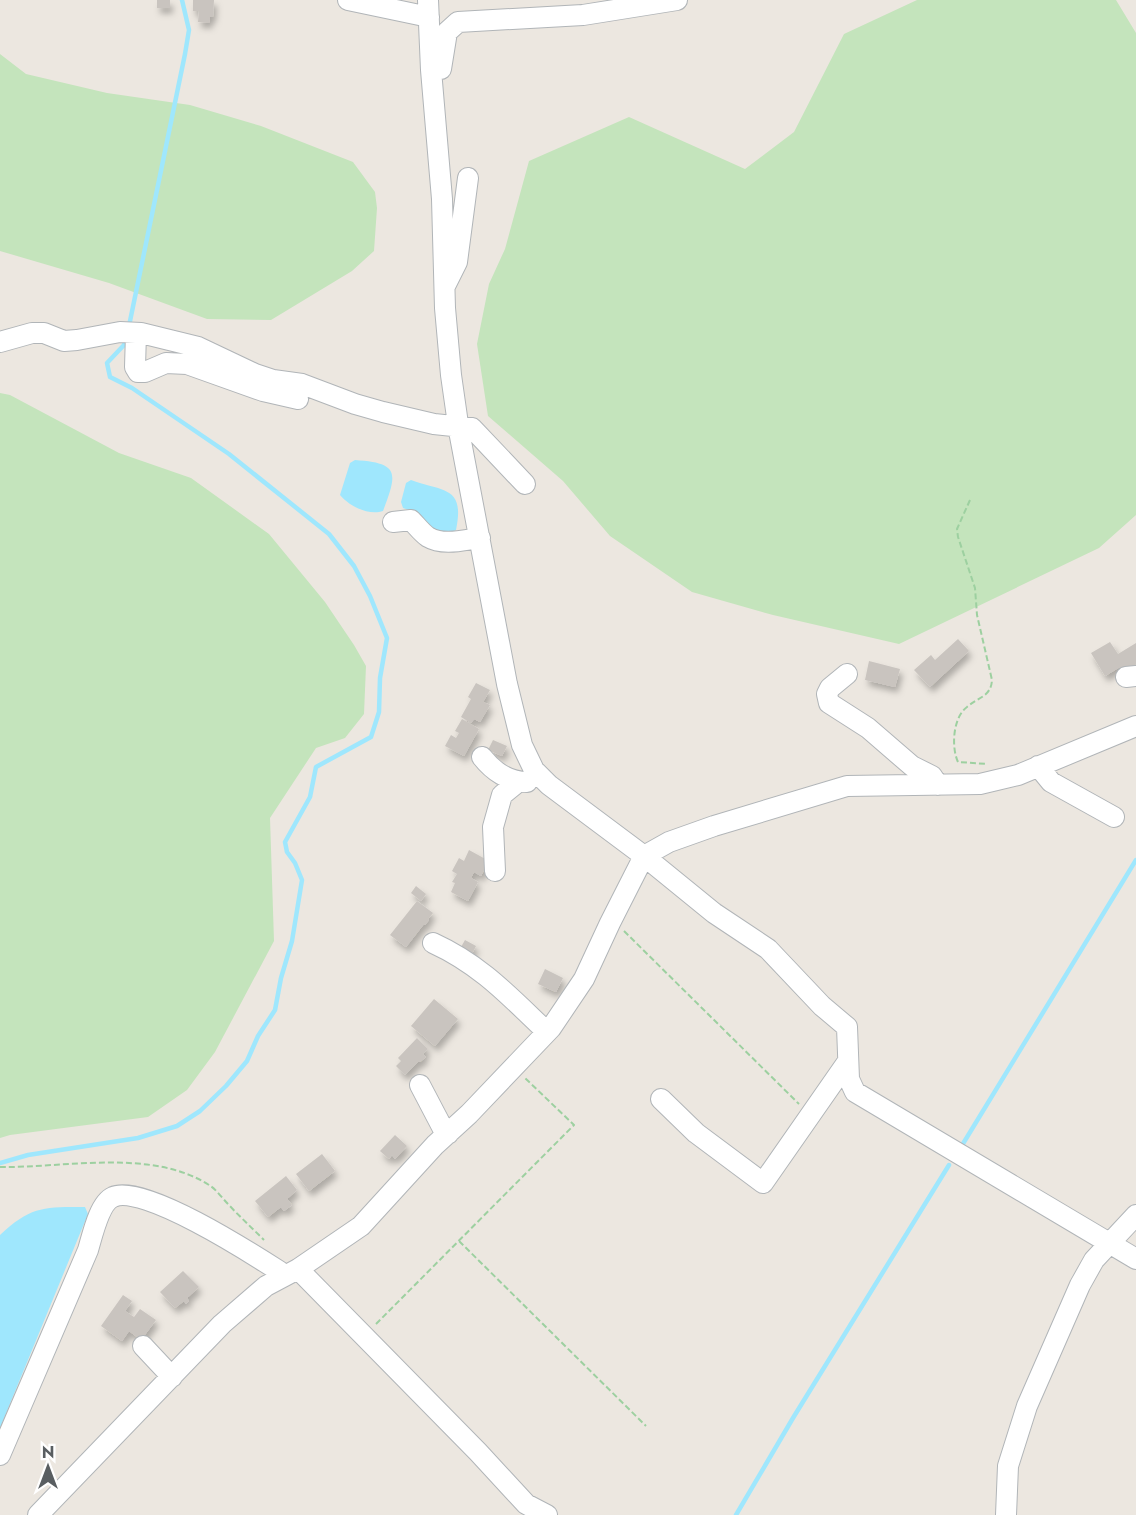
<svg xmlns="http://www.w3.org/2000/svg" width="1136" height="1515" viewBox="0 0 1136 1515" font-family="Jost,sans-serif">
<defs>
<filter id="shadow"><feDropShadow dx="3" dy="5.5" stdDeviation="3" flood-color="#0004"/></filter>
</defs>
<rect width="100%" height="100%" fill="#ece7e0"/>
<!-- green -->
<path fill="#c4e4bc" d="M917,0H1116L1136,33V515L1099,548L899,644L773,615L692,592L610,536L563,481L488,416L477,344L489,284L505,249L529,161L629,117L745,169L794,132L844,34Z
M0,54L26,74L107,93L190,105L261,126L353,162L375,192L377,208L374,251L352,271L271,320L207,319L109,283L0,251Z
M0,393L10,395L119,453L191,478L269,534L325,602L354,645L366,666L364,714L345,738L316,748L270,818L274,941L215,1052L187,1090L148,1117L10,1135L0,1138Z"/>
<!-- water -->
<path fill="#9fe7fd" d="M355,460C399,463 398,472 383,511C369,516 349,506 340,495L350,463Z
M411,480C444,492 465,486 456,530C439,539 428,524 417,514C414,511 408,510 403,508L401,502L406,483Z
M85,1207L88,1214L0,1428V1235C31,1206 44,1207 85,1207Z"/>
<g fill="none" stroke-linecap="round" stroke-linejoin="round">
<!-- stream -->
<path stroke="#9fe7fd" stroke-width="4.5" d="M129,326L185,54L189,30L182,0
M961,1147L1136,860
M0,1163L28,1155L138,1138L177,1126L200,1111L226,1086L247,1061L258,1036L275,1010L281,978L292,941L302,880L295,863L287,852L285,842L310,797L316,767L371,737L379,712L380,678L387,638L370,596L354,566L329,534L229,454L132,388L110,377L107,363L124,345L126,337
M736,1515L793,1418L949,1165"/>
</g>
<!-- building -->
<path fill="#c9c4bf" filter="url(#shadow)" d="M157,0H170V8H157Z
M193,0H214L213,17H210L209,23L198,22L199,11H193Z
M958,639L969,651L930,687L914,670L931,655L935,660Z
M1110,642L1118,654L1136,643V664L1124,672L1120,667L1105,676L1091,653Z
M869,661L900,669L895,687L865,680Z
M476,683L490,690L483,702L490,705L480,722L474,719L471,723L461,717L471,699L468,697Z
M462,719L479,729L464,756L445,746L451,735L456,738L459,733L455,731Z
M493,740L507,746L502,756L488,750Z
M469,850L489,861L481,876L474,872L471,878L478,882L468,901L451,892L455,883L452,882L457,874L452,871L459,858L464,861Z
M416,886L426,894L421,901L411,893Z
M417,901L433,913L428,919L429,920L425,925L424,924L406,947L390,935Z
M465,940L476,946L472,954L461,947Z
M545,969L563,978L556,992L538,984Z
M434,999L458,1019L435,1046L411,1026Z
M417,1038L428,1049L423,1054L426,1057L420,1062L419,1061L405,1075L396,1066L401,1061L398,1058Z
M395,1135L407,1146L395,1159L392,1155L389,1159L380,1151Z
M322,1154L335,1171L309,1191L296,1174Z
M286,1176L297,1190L287,1199L292,1205L284,1211L281,1207L268,1217L255,1201Z
M183,1271L199,1287L187,1298L189,1301L186,1304L184,1301L175,1308L160,1292Z
M123,1295L132,1301L125,1311L134,1317L140,1309L156,1320L141,1340L129,1331L122,1341L101,1326Z"/>
<g fill="none" stroke-linecap="round" stroke-linejoin="round">
<defs>
<path id="minor" d="M348,0L429,17
M428,0L431,70L442,199L445,308L451,375L459,431L507,684L522,745L534,770L549,785L644,856L714,913L768,949L822,1006L847,1027L849,1079L855,1092L1136,1259
M438,69H441L447,32L458,22L583,15L677,0
M445,286L457,262L468,178
M136,333L135,367L138,372H145L166,363L187,364L263,391L298,399
M0,342L32,333H44L64,341L77,340L120,332L141,333L198,347L255,374L273,380L302,384L355,404L383,412L434,424L472,428L525,484
M393,522L411,520C416,525 422,533 428,537C443,546 464,540 480,538
M847,674L830,688L827,694L829,703L868,728L912,766L932,776L938,785
M1126,677L1136,676
M482,757C493,771 509,782 527,782
M1038,766L1051,782L1114,817
M495,871L493,827L502,795L518,782
M433,943C481,965 509,996 547,1032
M420,1085L442,1127L448,1134
M661,1099L696,1133L763,1183L848,1061
M298,1269L478,1452L526,1504L547,1515
M143,1346L172,1377
M0,1455L88,1250C92,1237 99,1203 113,1197C142,1183 251,1253 279,1271L283,1276
M38,1515L222,1324L266,1286L298,1269L361,1226L435,1145L469,1114L551,1028L584,979L610,923L644,856L669,842L714,826L847,786L980,784L1018,775L1136,726
M1006,1515L1008,1466L1027,1406L1080,1285L1094,1260L1136,1215"/>
</defs>
<!-- minor casing -->
<use href="#minor" stroke="#b1b5b8" stroke-width="22"/>
<!-- path -->
<path stroke="#9dd0a0" stroke-width="2" stroke-dasharray="6 3" stroke-linecap="butt" d="M970,500L957,529L958,537L975,588L977,615L992,680C991,697 978,697 967,707C953,717 951,747 958,762L987,764
M624,931L799,1104
M0,1167C65,1168 151,1148 209,1185C216,1189 222,1198 228,1204C240,1217 252,1228 264,1240
M459,1241L646,1426
M376,1324L574,1125L525,1078"/>
<!-- minor -->
<use href="#minor" stroke="#fff" stroke-width="20"/>
</g>
<!-- north arrow -->
<g transform="translate(48 1467)" stroke="#ffffff" stroke-width="4.5" paint-order="stroke">
<path d="M0-4.5L10 22L0 15L-10 22Z" fill="#595e61"/>
<text y="-9" font-size="16" font-weight="bold" text-anchor="middle" fill="#595e61">N</text>
</g>
</svg>
